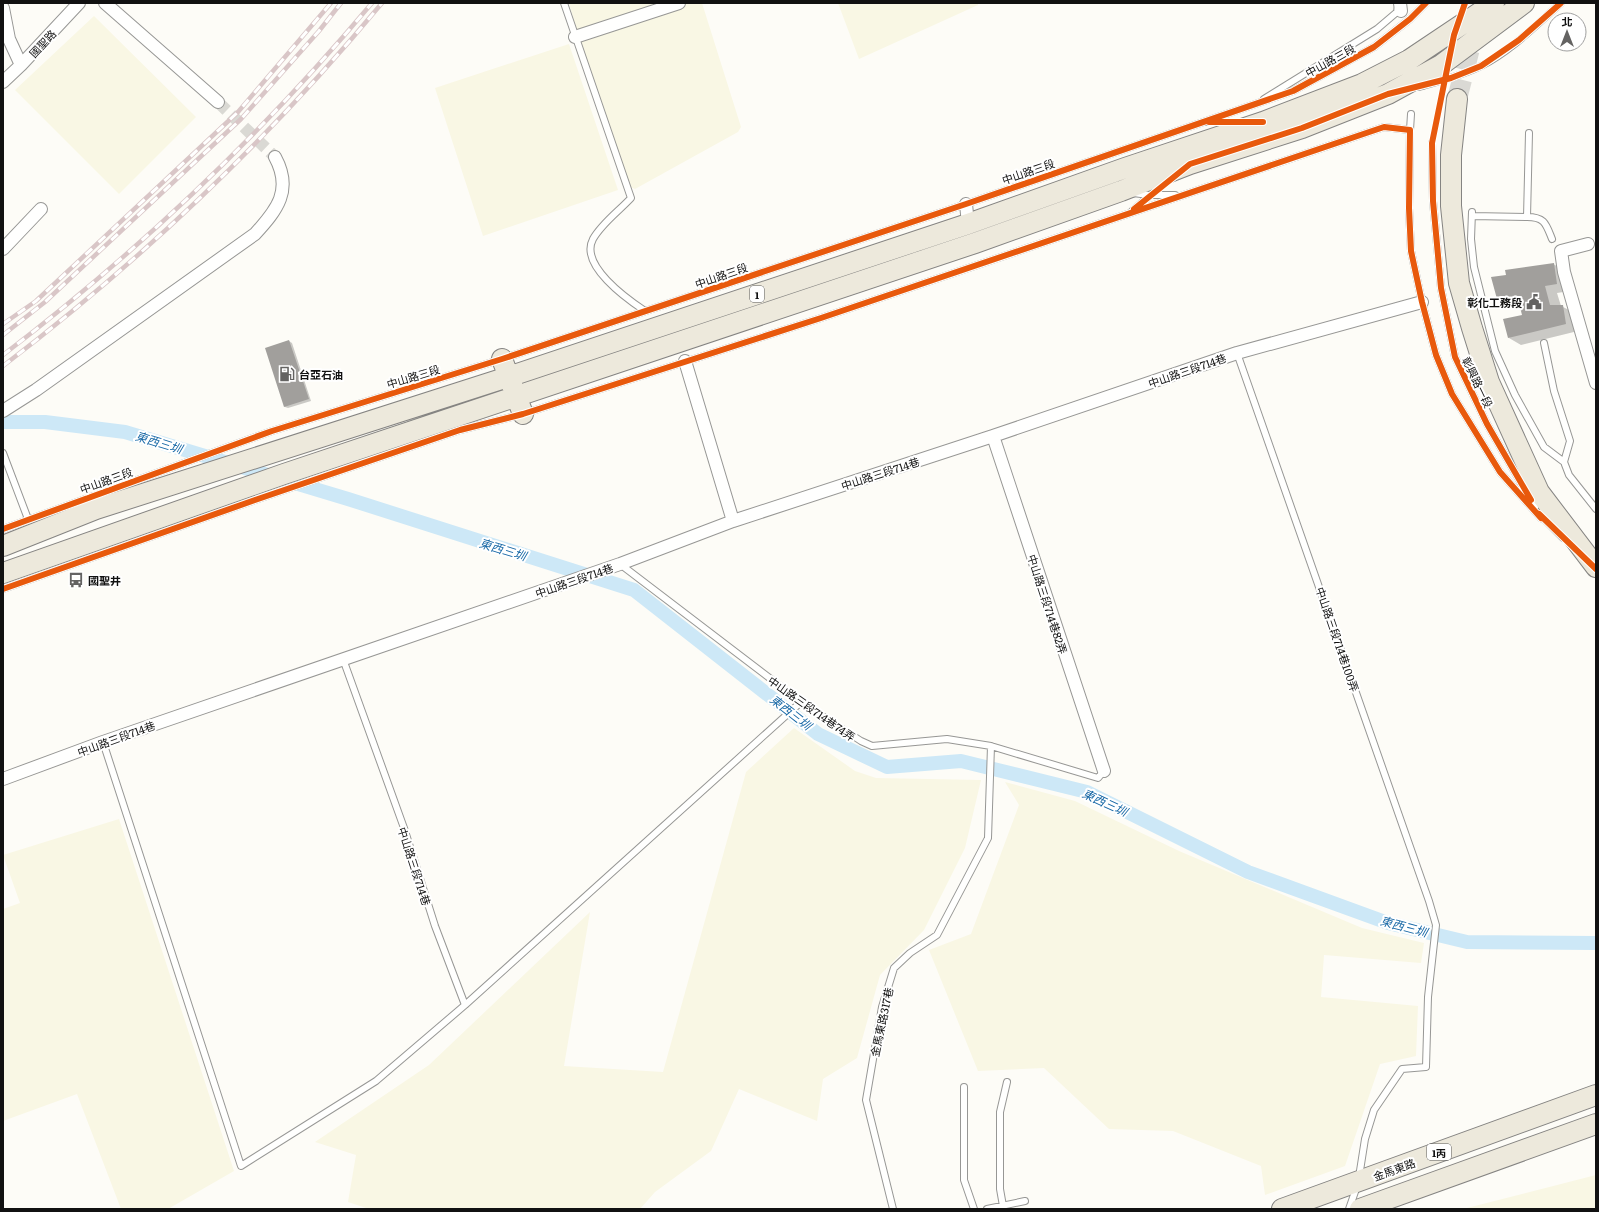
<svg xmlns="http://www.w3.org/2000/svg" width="1599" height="1212" viewBox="0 0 1599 1212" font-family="Literata,'Noto Sans TC',serif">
<rect width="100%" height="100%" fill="#fdfcf7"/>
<!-- farmland -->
<path fill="#f9f7e4" d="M569,3H659L577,31Z
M684,3H702L741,127L738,132L635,189L628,186L581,42L587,37Z
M838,3H978V5L859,59Z
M94,16L196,117L119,194L15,90Z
M569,44L618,190L483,236L435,88Z
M794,728L855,771L876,778L981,780L965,848L924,930L880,975L857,1058L823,1079L817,1121L739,1089L711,1151L655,1192L640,1209H369L348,1202L356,1155L315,1142L429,1065L590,912L564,1066L663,1072L746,772Z
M1005,782L1075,801L1179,851L1362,928L1424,943L1421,963L1324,955L1321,997L1418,1006L1416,1056L1380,1064L1345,1166L1265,1195L1261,1166L1173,1131L1109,1129L1044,1068L978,1071L929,950L971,934L1019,805Z
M119,819L234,1171L168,1209H121L77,1094L3,1121V909L20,903L3,855Z
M1596,1175V1209H1462H1463Z"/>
<!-- shadow -->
<path fill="#0003" d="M1553,264L1566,271L1570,291L1557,293L1561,306L1575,313L1578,331L1521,345L1509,338L1524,316L1521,304L1510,306L1498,299Z
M289,341L292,343L311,401L288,408L285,407Z"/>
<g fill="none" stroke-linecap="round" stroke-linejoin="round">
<!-- canal -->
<path stroke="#cde8f7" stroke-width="14" d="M3,422H45L125,432L348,499L634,590L818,734L887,767L961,761L1087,792L1248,872L1388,923L1467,942L1596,943"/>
</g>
<!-- building -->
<path fill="#a19f9c" d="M1554,263L1557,284L1545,286L1550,305H1563L1566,324L1508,338L1503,319L1522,315L1517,295L1497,299L1491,277L1506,275L1505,270Z
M289,340L309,399L284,407L265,348Z"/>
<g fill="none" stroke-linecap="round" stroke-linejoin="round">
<!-- street-tunnel -->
<path stroke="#dad9d4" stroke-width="12" stroke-dasharray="12 6" stroke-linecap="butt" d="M218,102L275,157"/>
<!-- primary-tunnel -->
<path stroke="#dad9d4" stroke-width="20" stroke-dasharray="20 10" stroke-linecap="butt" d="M1457,99L1474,33"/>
<defs>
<path id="lane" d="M564,3L631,198C619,211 602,223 593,239C579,265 627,299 645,311
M1419,87C1440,81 1461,76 1481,66C1511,51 1536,25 1561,3
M1264,99L1377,29L1397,12L1398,7
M1205,122H1238
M1410,130L1411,114
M1529,133L1527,217C1545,217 1546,224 1552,239
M1432,143L1433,201L1441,288L1455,357L1487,424L1535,507
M1133,193L1149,195H1175
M1132,211L1166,182
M1472,212L1471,239L1474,267L1495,351L1515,395L1544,447L1564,462L1569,475L1596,509
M1472,216L1527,217
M1544,343L1554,391L1570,441L1564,462
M1237,353L1429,901L1436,925L1428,997L1426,1067L1402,1069L1374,1110L1365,1139L1359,1177
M3,453L28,519
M1540,515L1563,538
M3,529L272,431L502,359L966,204L1293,91L1374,47L1410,19L1426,3
M620,564L801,702L861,741L872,746L947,739L991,746L1098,778L1104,771
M3,589L255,500L460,430L523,414L821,318L1384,127L1410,130L1409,208L1411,251L1422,302L1436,355L1452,394L1500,472L1541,518
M343,659L404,828L435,926L465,1005
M103,742L241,1166L376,1081L465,1005L801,702
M964,1087V1180L974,1209
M1003,1206L1000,1189V1112L1007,1082
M893,1209L866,1100L882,1007L894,968L910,953L937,935L988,838L991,746
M987,1209L1025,1201
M1349,1209L1357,1186"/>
<path id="street" d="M105,3L218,102
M1400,3L1401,11
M3,8L9,39L21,65
M575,37L679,3
M3,82L21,65L79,3
M966,204L968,224
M1588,244L1561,251L1564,272L1596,383
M3,249L41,209
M685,361L733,521
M3,411L36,390L255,234C277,210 293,190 275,157
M993,436L1104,771
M3,779L103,742L620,564L733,521L993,436L1237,353L1422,302"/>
<path id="primary" d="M1457,99L1451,155V206L1459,283L1472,328L1489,382L1539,492L1596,567
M502,359L523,414
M3,546L96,509L508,377L968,224L1125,168L1263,122L1362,84L1409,60L1494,3
M3,573L284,474L975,243L1121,191L1190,164L1302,128L1388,94L1441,65L1524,3
M1282,1209L1596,1095
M1360,1209L1596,1124"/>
</defs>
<!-- lane casing -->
<use href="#lane" stroke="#979795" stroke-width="8"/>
<!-- street casing -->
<use href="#street" stroke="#979795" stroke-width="14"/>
<!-- primary casing -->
<use href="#primary" stroke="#858482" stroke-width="22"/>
<!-- lane -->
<use href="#lane" stroke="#fffffe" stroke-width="6"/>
<!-- street -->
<use href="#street" stroke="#fffffe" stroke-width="12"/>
<!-- primary -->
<use href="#primary" stroke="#ede9dc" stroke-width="20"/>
<defs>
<path id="rail" d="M3,324L36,301L238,112L331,3
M3,335L45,302L241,119L319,31L341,3
M3,355C138,252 263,133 372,3
M3,366C142,260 270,138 382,3"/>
</defs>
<!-- rail casing -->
<use href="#rail" stroke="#d9c6c7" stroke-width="4.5"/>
<!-- rail -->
<use href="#rail" stroke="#fff" stroke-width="3" stroke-dasharray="9" stroke-linecap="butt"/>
<defs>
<path id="cycleway" d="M1465,3L1454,35L1432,143L1433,201L1441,288L1455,357L1487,424L1531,500
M1209,122H1263
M1134,209L1190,164L1302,128L1388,94L1451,78L1481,66L1519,40L1561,3
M1539,514L1596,569
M3,529L272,431L502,359L966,204L1293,91L1374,47L1410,19L1426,3
M3,589L255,500L460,430L523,414L821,318L1384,127L1410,130L1409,208L1411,251L1422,302L1436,355L1452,394L1500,472L1541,518"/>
</defs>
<!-- cycleway casing -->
<use href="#cycleway" stroke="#fff" stroke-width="8"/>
<!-- cycleway -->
<use href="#cycleway" stroke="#e8590c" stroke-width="6"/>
</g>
<!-- icons -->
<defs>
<symbol id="civic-bare" viewBox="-9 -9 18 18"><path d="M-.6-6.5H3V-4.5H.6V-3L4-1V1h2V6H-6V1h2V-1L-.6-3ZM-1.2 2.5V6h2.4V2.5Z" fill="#646362" stroke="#fff" stroke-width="2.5" paint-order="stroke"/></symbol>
<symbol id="fuel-bare" viewBox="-9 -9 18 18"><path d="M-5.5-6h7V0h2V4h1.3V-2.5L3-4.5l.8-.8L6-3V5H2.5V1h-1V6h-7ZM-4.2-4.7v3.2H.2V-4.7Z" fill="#646362" stroke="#fff" stroke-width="2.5" paint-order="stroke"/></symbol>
<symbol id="bus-bare" viewBox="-9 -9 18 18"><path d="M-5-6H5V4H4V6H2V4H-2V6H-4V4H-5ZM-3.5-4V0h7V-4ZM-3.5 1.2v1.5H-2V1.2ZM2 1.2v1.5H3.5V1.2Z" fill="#646362" stroke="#fff" stroke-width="2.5" paint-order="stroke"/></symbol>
</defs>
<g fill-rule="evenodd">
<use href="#civic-bare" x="1523" y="291" width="22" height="22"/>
<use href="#fuel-bare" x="276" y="363" width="22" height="22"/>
<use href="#bus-bare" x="65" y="569" width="22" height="22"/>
</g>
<g text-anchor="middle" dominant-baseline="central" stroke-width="4" stroke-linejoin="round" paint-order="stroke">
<!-- shield labels -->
<g fill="#fff" stroke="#585858" stroke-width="1">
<rect x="750" y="286" width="14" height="16" rx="3"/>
<rect x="1427" y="1144" width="24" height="16" rx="3"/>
</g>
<g font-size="10" font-weight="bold" fill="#111">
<text x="757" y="294">1</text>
<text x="1439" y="1152">1丙</text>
</g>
<!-- street labels -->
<g font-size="11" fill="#111" stroke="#fff">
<text transform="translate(42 43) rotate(-47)">國聖路</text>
<text transform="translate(1330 60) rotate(-29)">中山路三段</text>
<text transform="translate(1028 171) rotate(-19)">中山路三段</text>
<text transform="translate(721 275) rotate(-19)">中山路三段</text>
<text transform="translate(1187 370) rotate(-19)">中山路三段714巷</text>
<text transform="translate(413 376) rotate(-17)">中山路三段</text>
<text transform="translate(1478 382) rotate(64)">彰興路一段</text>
<text transform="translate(880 473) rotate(-18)">中山路三段714巷</text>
<text transform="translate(106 480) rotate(-20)">中山路三段</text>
<text transform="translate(574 580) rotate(-19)">中山路三段714巷</text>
<text transform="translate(1048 604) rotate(72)">中山路三段714巷82弄</text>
<text transform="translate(1338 639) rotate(71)">中山路三段714巷100弄</text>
<text transform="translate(812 708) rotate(35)">中山路三段714巷74弄</text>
<text transform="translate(116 738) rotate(-20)">中山路三段714巷</text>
<text transform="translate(415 866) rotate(72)">中山路三段714巷</text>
<text transform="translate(881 1022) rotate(-78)">金馬東路317巷</text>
<text transform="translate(1394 1169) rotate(-20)">金馬東路</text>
</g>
<!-- poi labels -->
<g font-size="11" font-weight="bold" fill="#111" stroke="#fff" text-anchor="start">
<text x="1522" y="302" text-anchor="end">彰化工務段</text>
<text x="299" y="374">台亞石油</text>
<text x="88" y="580">國聖井</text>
</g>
<!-- water labels -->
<g font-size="12" font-style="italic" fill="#1768a6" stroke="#fff">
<text transform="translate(159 442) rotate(17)">東西三圳</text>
<text transform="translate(503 549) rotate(17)">東西三圳</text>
<text transform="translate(791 712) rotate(38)">東西三圳</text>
<text transform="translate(1105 802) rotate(25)">東西三圳</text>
<text transform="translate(1404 926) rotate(15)">東西三圳</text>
</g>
</g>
<!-- border -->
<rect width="1599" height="1212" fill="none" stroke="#111111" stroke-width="8"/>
<!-- north arrow -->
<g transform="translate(1567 32)"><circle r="19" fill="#ffffff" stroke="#a0a0a0"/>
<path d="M0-3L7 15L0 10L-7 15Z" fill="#646362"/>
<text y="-6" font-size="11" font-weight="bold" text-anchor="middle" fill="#111111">北</text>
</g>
</svg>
